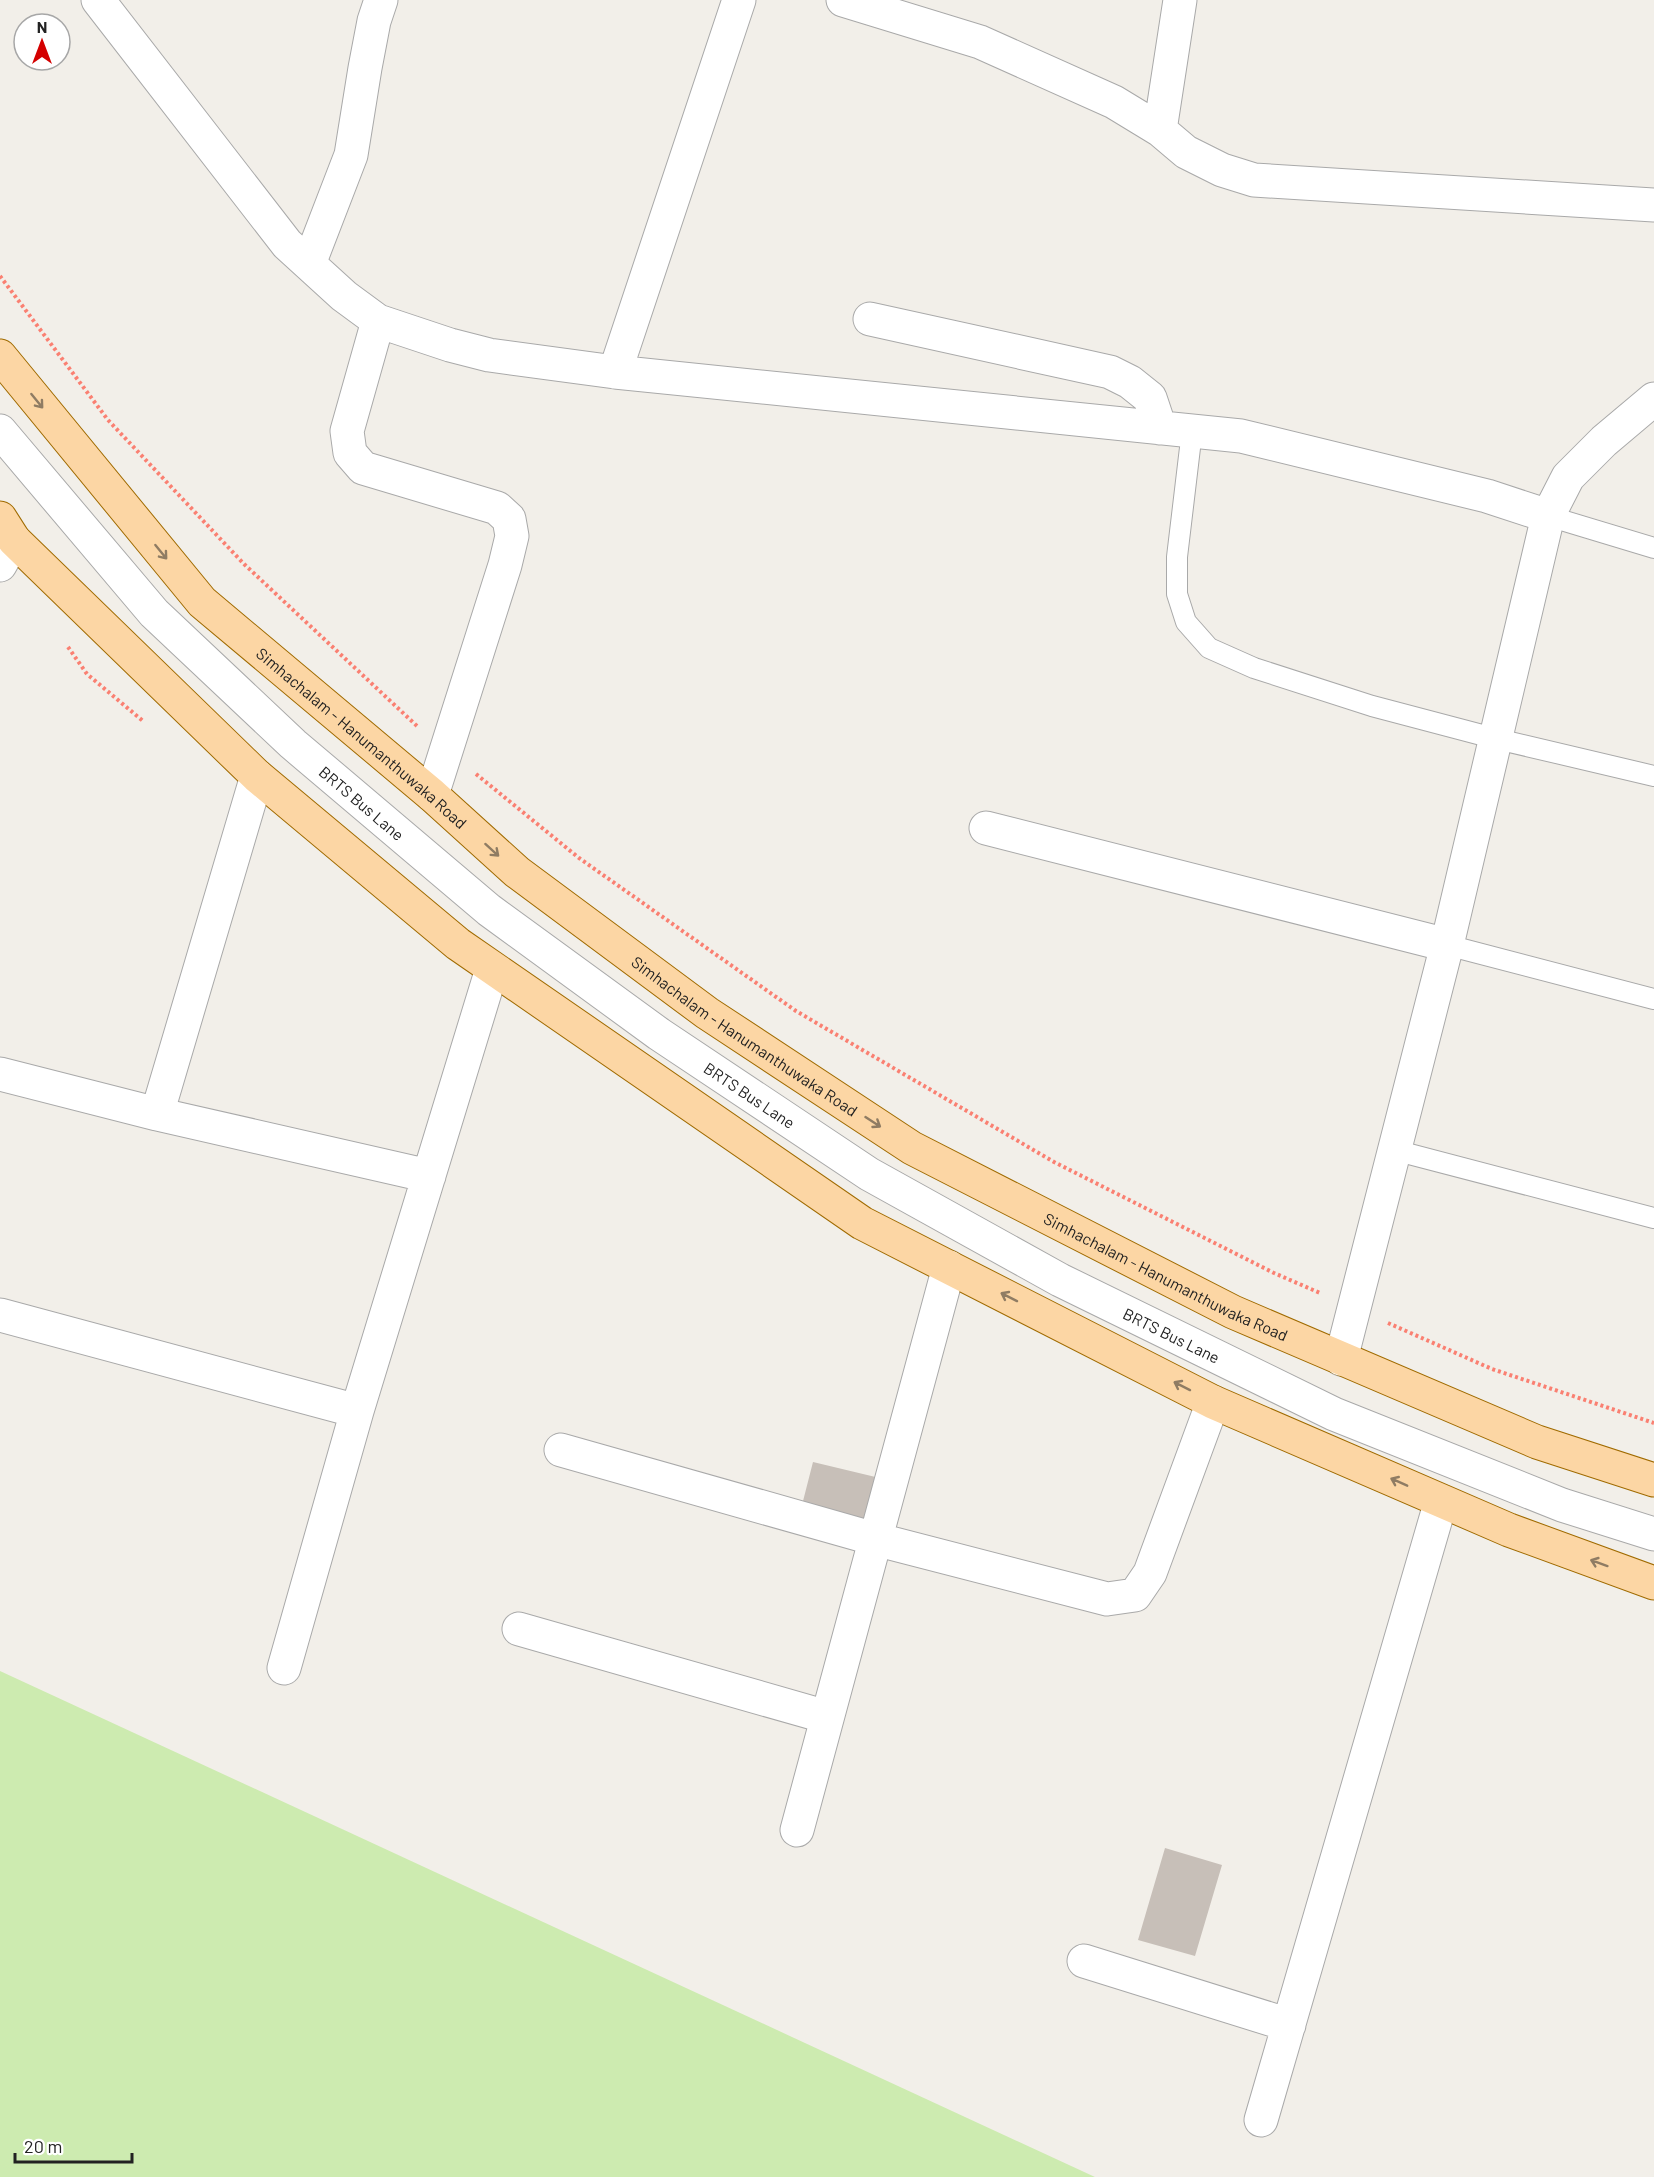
<svg xmlns="http://www.w3.org/2000/svg" width="1654" height="2177" viewBox="0 0 1654 2177" font-family="Barlow,sans-serif">
<rect width="100%" height="100%" fill="#f2efe9"/>
<!-- grass -->
<path fill="#cdebb0" d="M0,1671L1095,2177H0Z"/>
<!-- building -->
<path fill="#c7bfb8" d="M813,1462L888,1480L877,1523L802,1505Z
M1165,1848L1222,1865L1195,1956L1138,1940Z"/>
<g fill="none" stroke-linecap="round" stroke-linejoin="round">
<defs>
<path id="service" d="M1192,431L1177,557V594L1186,622L1209,648L1254,668L1372,706L1497,739L1654,776
M1548,516L1654,548
M1447,945L1654,999
M1394,1150L1654,1218"/>
<path id="minor" d="M98,0L287,244L344,296L378,321L450,345L489,355L615,372L1241,436L1487,496L1548,516
M843,0L980,42L1114,102L1160,130L1186,152L1222,170L1254,180L1654,205
M1160,130L1180,0
M309,264L351,155L365,68L374,21L381,0
M870,319L1110,372L1130,382L1150,398L1160,428
M378,321L347,431L350,453L363,468L497,508L509,519L512,536L505,565L432,795
M615,372L739,0
M0,565L14,540
M986,828L1447,945
M0,1074L157,1114L429,1176
M157,1114L257,776
M0,1315L357,1411
M1341,1359L1447,945L1548,516L1568,477L1604,441L1654,399
M561,1450L875,1539L1107,1599L1135,1595L1150,1573L1213,1402
M519,1629L827,1717
M284,1668L357,1411L492,969
M797,1830L949,1267
M1084,1961L1289,2025
M1261,2120L1441,1501"/>
<g id="tertiary">
<path id="s1" d="M0,431L154,613L293,744L489,910L659,1034L869,1174L1060,1280L1334,1414L1562,1505L1654,1534"/>
</g>
<g id="primary">
<path id="s2" d="M0,356L202,602L432,795L517,872L707,1013L912,1148L1233,1312L1537,1442L1654,1480"/>
<path d="M0,518L14,540L257,776L458,944L862,1223L1213,1402L1509,1530L1654,1583"/>
</g>
</defs>
<!-- service casing -->
<use href="#service" stroke="#a9a9a9" stroke-width="22"/>
<!-- minor casing -->
<use href="#minor" stroke="#a9a9a9" stroke-width="35"/>
<!-- tertiary casing -->
<use href="#tertiary" stroke="#a9a9a9" stroke-width="35"/>
<!-- primary casing -->
<use href="#primary" stroke="#a06b00" stroke-width="35"/>
<!-- path -->
<path stroke="#fa8072" stroke-width="4" stroke-dasharray="3 3" stroke-linecap="butt" d="M0,276L108,420L244,564L417,726
M68,647L87,674L143,721
M476,774L579,858L796,1011L1054,1162L1274,1273L1320,1293
M1388,1323L1492,1369L1654,1423"/>
<!-- service -->
<use href="#service" stroke="#fff" stroke-width="20"/>
<!-- minor -->
<use href="#minor" stroke="#fff" stroke-width="33"/>
<!-- tertiary -->
<use href="#tertiary" stroke="#fff" stroke-width="33"/>
<!-- primary -->
<use href="#primary" stroke="#fcd6a4" stroke-width="33"/>
</g>
<!-- one-way arrows -->
<defs><path id="oneway-shaft" d="M-6 0H5M1.5-3L5.5 0L1.5 3" fill="none" stroke-width="1.6" stroke-linecap="round" stroke-linejoin="round" transform="scale(1.5)"/></defs>
<g stroke="#8f7c63">
<use href="#oneway-shaft" transform="translate(37 401) rotate(51)"/>
<use href="#oneway-shaft" transform="translate(161 552) rotate(51)"/>
<use href="#oneway-shaft" transform="translate(492 850) rotate(42)"/>
<use href="#oneway-shaft" transform="translate(873 1122) rotate(33)"/>
<use href="#oneway-shaft" transform="translate(1009 1297) rotate(-153)"/>
<use href="#oneway-shaft" transform="translate(1182 1386) rotate(-153)"/>
<use href="#oneway-shaft" transform="translate(1399 1482) rotate(-156)"/>
<use href="#oneway-shaft" transform="translate(1599 1563) rotate(-160)"/>
</g>
<g text-anchor="middle" dominant-baseline="central" stroke-width="6" stroke-linejoin="round" paint-order="stroke">
<!-- street labels -->
<g font-size="16" fill="#222" stroke="#fff">
<text stroke="none"><textPath href="#s2" startOffset="528">Simhachalam - Hanumanthuwaka Road</textPath></text>
<text stroke="none"><textPath href="#s1" startOffset="520">BRTS Bus Lane</textPath></text>
<text stroke="none"><textPath href="#s2" startOffset="1014">Simhachalam - Hanumanthuwaka Road</textPath></text>
<text stroke="none"><textPath href="#s1" startOffset="1006">BRTS Bus Lane</textPath></text>
<text stroke="none"><textPath href="#s2" startOffset="1500">Simhachalam - Hanumanthuwaka Road</textPath></text>
<text stroke="none"><textPath href="#s1" startOffset="1492">BRTS Bus Lane</textPath></text>
</g>
</g>
<!-- north arrow -->
<g transform="translate(42 42)"><circle r="28" fill="#ffffff" stroke="#a7a7a7" stroke-width="1.5"/>
<path d="M0-4.5L10 22L0 15L-10 22Z" fill="#d40000"/>
<text y="-9" font-size="16" font-weight="bold" text-anchor="middle" fill="#222222">N</text>
</g>
<!-- scale -->
<path d="M15 2153v9h117v-9" fill="none" stroke="#222222" stroke-width="3"/>
<text x="24" y="2153" font-size="18" fill="#222222" stroke="#ffffff" stroke-width="4.5" paint-order="stroke">20 m</text>
</svg>
